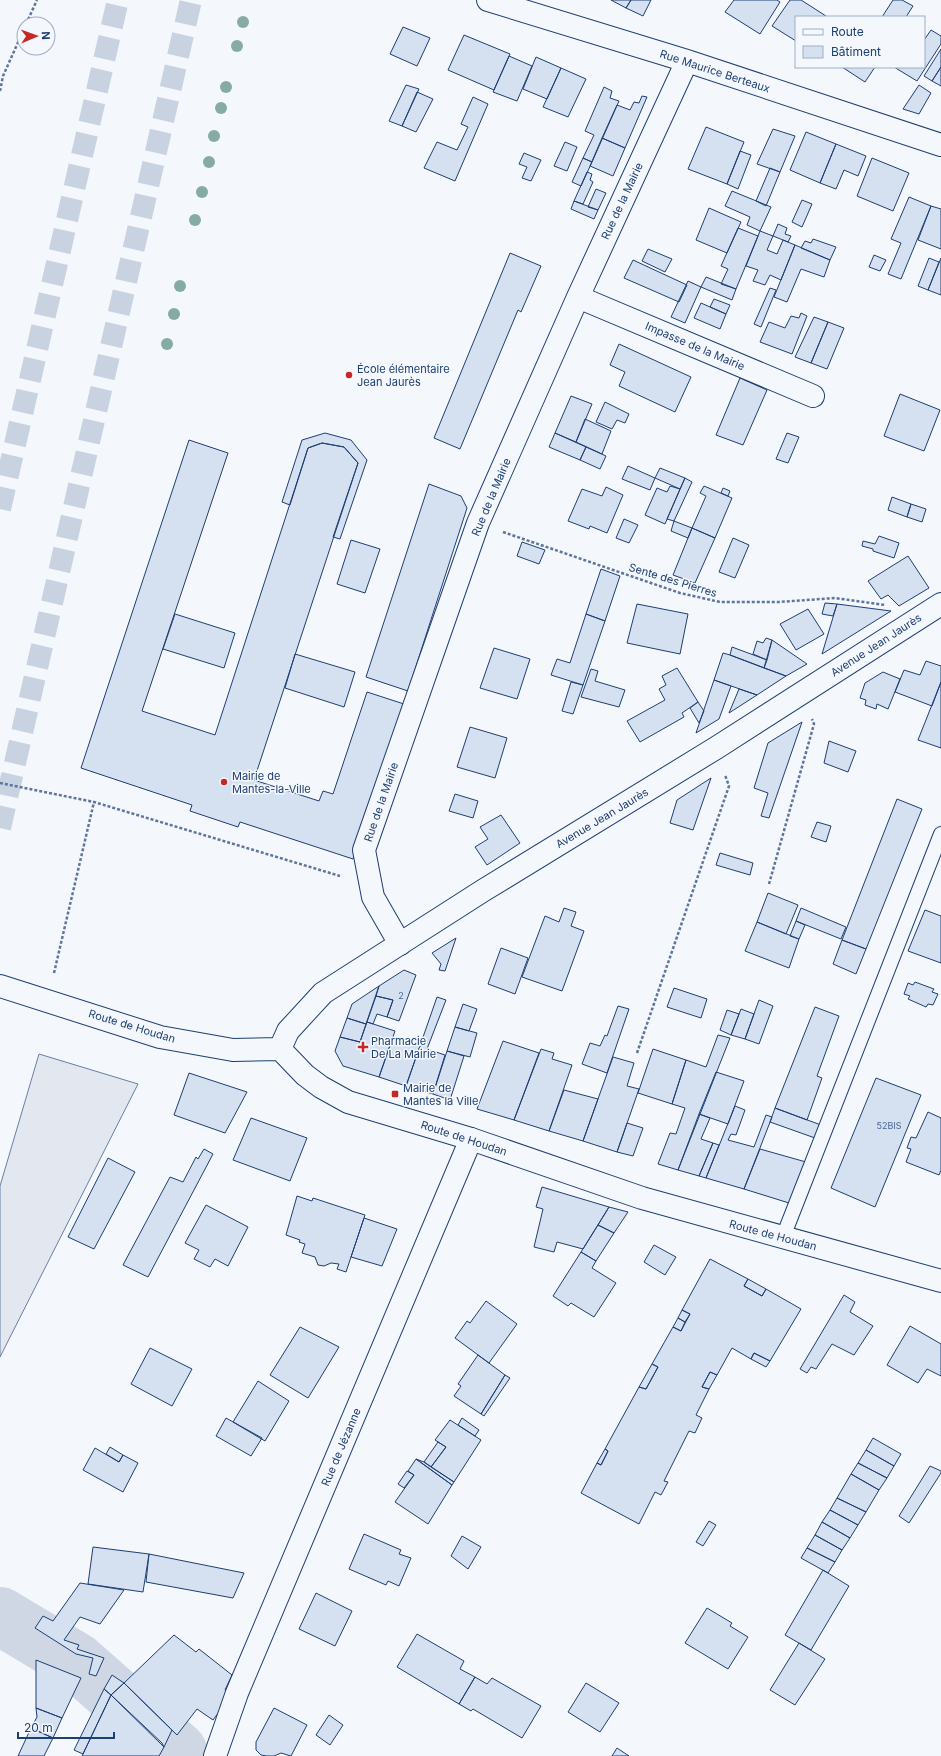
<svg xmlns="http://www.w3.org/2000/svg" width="941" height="1756" viewBox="0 0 941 1756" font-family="Inter,sans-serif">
<rect width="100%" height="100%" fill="#f4f7fb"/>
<!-- parking -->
<path fill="#e3e8f0" stroke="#687fa3" d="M39,1054L138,1084L0,1357V1186Z"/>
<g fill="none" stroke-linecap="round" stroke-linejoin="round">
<!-- river -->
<path stroke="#cfd7e4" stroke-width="58" d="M0,1616L77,1662L178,1751L180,1756"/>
</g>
<!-- building -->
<path fill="#d5e0f0" stroke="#1d3f73" d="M611,0H631L626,8Z
M631,0H651L643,16L626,8Z
M734,0H777L780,2L760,34L725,12Z
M790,0H801L826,16L825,17H796V41L772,26Z
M893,0H902L913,6L906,17H882Z
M403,27L430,38L417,66L390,54Z
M931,30L941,36V44L917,81L894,67H924V40Z
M464,35L510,54L494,90L448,70Z
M941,49V67L932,81L924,76Z
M509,56L532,66L517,101L493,92Z
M536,57L561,68L547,99L523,89Z
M842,67H875L865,82Z
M941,67V86L932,81Z
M561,68L586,79L568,117L543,107Z
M406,85L419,89L402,126L389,121Z
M919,85L931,93L919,114L903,109Z
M604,87L612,91L610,98L619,101L592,162L583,158L594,135L585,131Z
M417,92L433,99L416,132L402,126Z
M642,96L647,97L625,148L602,138L617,105L630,110L634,102L639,103Z
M473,97L488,104L455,181L424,168L437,142L457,150L468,127L461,124Z
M706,127L744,142L727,184L688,169Z
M773,129L795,136L780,172L757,164Z
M806,132L836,144L820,183L790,170Z
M602,138L625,148L613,176L590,166Z
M565,142L577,147L567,171L554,166Z
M836,144L866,156L858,176L844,170L836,189L820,183Z
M740,151L751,155L738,189L727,184Z
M524,153L541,160L531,181L522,178L527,167L519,164Z
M583,158L592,162L581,186L572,182Z
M872,158L909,173L893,211L857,196Z
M770,168L780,172L766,206L756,201Z
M587,172L592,174L590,180L593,182L583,204L574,201Z
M596,189L606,193L598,210L588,207Z
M732,191L771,207L760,231L747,225L750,217L725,206Z
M909,197L931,206L901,279L888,274L901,243L891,239Z
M802,200L812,204L802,227L792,222Z
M574,201L598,210L594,219L571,209Z
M931,206L941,209V249L918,240Z
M709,208L741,222L727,253L696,240Z
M778,224L787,228L785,234L791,236L788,242L773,236Z
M738,228L758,236L736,289L721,284L728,269L721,266Z
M760,231L773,236L767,250L777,254L783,240L795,245L781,280L770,275L765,285L753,281L758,270L746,266Z
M813,239L836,247L830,260L801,248L805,241L811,243Z
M795,245L830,260L824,277L801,269L787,302L774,297Z
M648,249L672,259L665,272L642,261Z
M510,253L541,266L521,312L518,310L460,449L434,438Z
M874,255L886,260L880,271L869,267Z
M929,258L939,262L928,290L918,286Z
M941,258V295L928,290Z
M633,260L687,285L679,302L624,278Z
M706,277L736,289L732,300L701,287Z
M688,281L701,287L685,323L671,317Z
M770,288L776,290L761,327L754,324Z
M714,299L730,305L726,314L710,307Z
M701,303L726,314L720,329L694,318Z
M801,313L807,316L792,354L760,342L769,322L785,328L791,316L799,318Z
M814,317L828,322L811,363L795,357Z
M828,322L844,328L827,369L811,363Z
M619,344L691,377L675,412L619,386L625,372L610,365Z
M740,378L767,390L743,445L716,435Z
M900,394L940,410L924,451L884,436Z
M571,396L592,404L576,442L555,433Z
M605,402L629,414L625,423L617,420L612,429L596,422Z
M585,419L611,431L602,454L576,442Z
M325,433L351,440L367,460L340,539L333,537L358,463L344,447L322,443L308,448L290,505L282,502L302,440Z
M555,433L586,447L580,460L549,447Z
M787,433L799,437L788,463L776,459Z
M189,440L228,453L142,711L215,735L308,448L322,443L344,447L358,463L254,780L319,801L323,791L333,794L367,692L404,704L353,859L240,822L238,827L190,811L192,805L81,768Z
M586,447L606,456L600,469L580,460Z
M628,466L655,478L650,490L622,479Z
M660,468L685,478L680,489L655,478Z
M685,478L692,482L674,521L667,519Z
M429,484L461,496L467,508L408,691L366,677Z
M670,486L680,489L665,524L645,515L657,488L667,492Z
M704,486L732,498L715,538L692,528L706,496L700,493Z
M606,487L623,495L607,533L590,526L589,529L568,521L582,489L602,496Z
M723,488L730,491L728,496L721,493Z
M892,497L911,504L907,517L888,510Z
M911,504L926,509L922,522L907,517Z
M624,519L638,525L629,543L616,538Z
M674,521L692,528L688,538L671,531Z
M692,528L715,538L695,583L673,575Z
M879,536L899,543L894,558L873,551V549L862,546L863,541L875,544Z
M733,538L749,545L735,578L719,572Z
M351,540L380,549L365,593L337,584Z
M522,542L545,550L539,564L517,556Z
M908,556L929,588L899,606L888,595L881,599L868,581Z
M601,569L620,576L605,621L586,614Z
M825,603L837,604L833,616L822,614Z
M637,604L688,614L680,654L627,643Z
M837,604L891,611L822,654Z
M808,609L824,634L796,650L780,624Z
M175,614L235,633L224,668L163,649Z
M586,614L605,621L583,685L551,675L557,659L570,663Z
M766,638L772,640L767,660L753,654L757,641L763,643Z
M772,640L807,664L786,676L764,668Z
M732,647L767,660L764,668L730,655Z
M494,648L530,659L517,699L480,688Z
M723,653L730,655L786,676L757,695L714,680Z
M295,654L355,672L344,707L285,688Z
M926,661L941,666V682L932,706L895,692L904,670L920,675Z
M677,668L698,702L682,713L684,717L640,742L627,721L665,700L659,689L666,685L662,676Z
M591,669L598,671L595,681L625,690L619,707L581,697Z
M883,672L900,679L888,709L877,704L876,709L865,705L866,700L860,698L865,683Z
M714,680L731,686L719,719L696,733Z
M571,682L583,685L573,714L562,711Z
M941,682V748L918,740Z
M739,689L757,695L729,713Z
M698,702L704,711L699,723L690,708Z
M802,722L769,818L761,816L768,793L754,788L768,743Z
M470,727L507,738L495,778L457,767Z
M829,741L856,751L848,772L824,763Z
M711,778L693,830L670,823L677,800Z
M455,794L478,801L473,818L449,811Z
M897,799L922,809L866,949L842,940Z
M501,815L520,843L487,865L475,847L488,839L480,827Z
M817,822L831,826L826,842L811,837Z
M720,853L753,863L750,875L716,865Z
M768,893L798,905L786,934L757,922Z
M564,908L576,912L571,926L584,931L562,991L522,977L545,916L559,922Z
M801,908L846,927L841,939L796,921Z
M925,910L941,916V963L908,951Z
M796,921L805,925L799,939L790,936Z
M757,922L799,939L789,968L745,951Z
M456,938L445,971L439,970L441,964L432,953Z
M842,940L866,949L856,974L833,964Z
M501,948L528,958L515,994L488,984Z
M404,970L416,975L399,1021L387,1017L393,1000L376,996L379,986Z
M915,982L934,989L932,992L938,994L933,1005L928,1004L926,1007L908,999L910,996L904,994L908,983L913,985Z
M379,986L366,1024L347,1018L352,1004Z
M674,988L707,999L701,1018L667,1007Z
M376,996L393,1000L387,1017L377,1014L373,1024L367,1022Z
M437,997L446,1000L427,1049L445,1055L433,1094L406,1086Z
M759,1000L773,1006L759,1044L745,1039Z
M463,1004L477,1009L469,1031L455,1027Z
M618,1006L629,1009L607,1073L582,1064L590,1043L600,1046L605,1035L607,1036Z
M815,1007L839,1016L817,1076L822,1078L807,1120L775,1108Z
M741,1009L754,1014L745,1039L731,1035Z
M727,1010L739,1014L731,1035L720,1030Z
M347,1018L366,1024L360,1042L340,1037Z
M367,1022L395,1031L379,1077L343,1066L335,1051L340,1037L360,1042Z
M455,1027L477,1033L470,1057L447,1051Z
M718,1035L730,1038L678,1170L658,1164L670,1133L676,1134L685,1108L672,1104L686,1060L706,1067Z
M393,1037L420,1046L406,1086L379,1077Z
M503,1041L539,1053L514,1120L477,1109Z
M541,1049L554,1053L552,1059L572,1065L549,1131L514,1120Z
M653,1049L686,1060L672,1104L638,1093Z
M447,1051L464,1056L450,1100L433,1094Z
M613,1057L634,1063L627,1086L639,1089L617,1152L583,1141Z
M716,1072L744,1081L728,1124L699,1114Z
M189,1073L247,1092L225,1133L174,1115Z
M876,1078L921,1095L875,1207L831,1188Z
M564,1090L598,1099L583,1141L549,1131Z
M735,1106L745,1110L736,1135L731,1134L728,1140L754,1147L766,1115L772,1117L744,1189L706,1178Z
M775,1108L821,1125L815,1138L770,1122Z
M928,1112L941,1118V1170L939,1175L906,1162L911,1149L907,1148L911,1137L916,1138Z
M699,1114L710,1118L701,1139L713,1143L699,1176L678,1170Z
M251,1118L307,1138L290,1181L233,1160Z
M627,1123L643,1128L633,1156L617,1152Z
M713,1143L719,1145L706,1178L699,1176Z
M204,1149L213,1154L148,1277L123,1265L170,1177L183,1182L196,1157L198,1159Z
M760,1149L806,1162L789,1203L744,1189Z
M108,1158L135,1172L94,1249L68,1237Z
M542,1187L609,1207L583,1249L557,1242L554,1252L534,1247L543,1209L536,1207Z
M297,1196L312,1201L313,1198L365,1215L346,1272L337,1269L339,1264L331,1263L324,1266L318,1265L315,1257L302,1253L305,1244L299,1242L300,1240L286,1235Z
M206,1205L248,1227L228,1266L215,1259L210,1267L194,1259L199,1250L185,1243Z
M609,1207L628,1212L614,1233L598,1225Z
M364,1218L397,1229L382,1266L351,1257Z
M598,1225L614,1233L596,1261L581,1252Z
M654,1245L676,1257L665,1275L644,1262Z
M581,1252L596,1261L592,1268L616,1283L594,1317L571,1303L568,1306L553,1296Z
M710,1259L748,1279L744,1286L762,1296L766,1289L801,1309L770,1361L754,1353L751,1359L732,1348L717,1375L710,1372L702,1387L709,1389L696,1415L702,1418L695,1433L689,1431L664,1481L668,1482L661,1495L655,1492L639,1524L581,1493L597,1463L601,1465L608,1451L605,1449L639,1387L646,1389L658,1367L652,1364L673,1327L681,1331L690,1314L682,1310Z
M748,1279L766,1289L762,1296L744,1286Z
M844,1295L855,1302L850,1312L873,1326L854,1355L832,1344L816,1369L811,1367L807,1373L800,1369Z
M486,1301L517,1324L489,1363L455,1338L467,1321L470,1323Z
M682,1310L690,1314L685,1322L678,1318Z
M678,1318L685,1322L681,1331L673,1327Z
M910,1326L941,1344V1376L927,1369L918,1383L887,1365Z
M300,1327L339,1347L308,1398L270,1375Z
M150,1348L192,1369L172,1406L131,1384Z
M754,1353L770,1361L766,1367L751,1359Z
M478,1355L505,1375L481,1414L454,1396L461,1386L458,1384Z
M652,1364L658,1367L646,1389L639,1387Z
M710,1372L717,1375L709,1389L702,1387Z
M505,1375L510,1378L484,1416L481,1414Z
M258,1381L289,1401L265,1441L233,1422Z
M226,1418L262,1438L251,1456L216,1436Z
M462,1418L479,1430L475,1436L458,1425Z
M450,1420L481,1440L454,1482L431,1467L446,1447L435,1440Z
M873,1438L901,1454L894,1466L866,1450Z
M438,1442L446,1447L431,1467L424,1462Z
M110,1447L123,1455L119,1462L106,1454Z
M95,1448L119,1462L123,1455L138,1463L123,1492L83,1470Z
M605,1449L608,1451L601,1465L597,1463Z
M866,1450L894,1466L887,1478L858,1463Z
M416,1459L424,1462L454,1482L452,1485Z
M416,1459L452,1485L428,1524L395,1502L414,1475L408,1471Z
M858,1463L887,1478L879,1490L851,1474Z
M930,1466L941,1471V1473L909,1523L899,1516Z
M407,1471L414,1475L404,1488L398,1484Z
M851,1474L879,1490L866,1512L837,1498Z
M837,1498L866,1512L858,1525L830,1510Z
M830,1510L858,1525L850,1538L822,1522Z
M709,1521L716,1525L703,1546L696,1542Z
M822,1522L850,1538L842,1550L815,1535Z
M364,1534L401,1550L399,1554L411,1558L399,1586L388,1581L386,1585L349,1569Z
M815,1535L842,1550L835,1562L807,1548Z
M462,1536L481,1547L468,1569L451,1556Z
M93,1547L149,1554L143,1592L88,1584Z
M807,1548L835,1562L828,1573L801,1558Z
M149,1554L244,1573L233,1598L146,1582Z
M823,1570L849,1586L811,1650L785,1635Z
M80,1583L124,1590L100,1624L80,1617L64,1640L79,1645L77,1649L104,1658L96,1676L89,1674L93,1658L76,1654L35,1628L43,1616L53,1621Z
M316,1593L352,1611L335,1646L299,1629Z
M707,1608L732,1623L730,1626L748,1637L728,1669L685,1643Z
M417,1634L464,1661L460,1669L475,1677L459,1704L397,1667Z
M174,1635L196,1652L199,1649L232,1675L225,1690L231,1696L213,1720L197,1709L177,1735L124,1683Z
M799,1643L825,1659L795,1705L770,1690Z
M36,1660L81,1678L62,1718L36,1708Z
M112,1675L124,1683L111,1695L104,1689Z
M475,1677L487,1684L492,1678L541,1706L522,1738L473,1709L471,1711L459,1704Z
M124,1683L172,1730L164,1747L111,1695Z
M586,1683L619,1703L600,1732L568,1712Z
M104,1689L111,1695L83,1754L74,1750Z
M111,1695L162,1743L164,1747L159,1756H82Z
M36,1708L62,1718L53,1738L31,1728L37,1717Z
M274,1708L307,1725L291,1756L281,1753L274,1756H267L261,1755L256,1750V1742Z
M329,1715L343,1725L330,1745L316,1735Z
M31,1728L53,1738L44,1756H18Z
M617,1748L629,1756H612Z"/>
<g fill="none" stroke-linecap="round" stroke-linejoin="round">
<!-- highway-tunnel -->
<path stroke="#c9d2e0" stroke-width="22" stroke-dasharray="22 11" stroke-linecap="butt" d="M0,509L118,0
M0,828L191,0"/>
<defs>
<path id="lane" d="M783,1237L941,834"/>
<path id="street" d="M488,0L687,61L941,145
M578,297L813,396
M400,944L373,897L364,850L478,523L578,297L687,61
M215,1756L237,1693L471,1139"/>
<path id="secondary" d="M0,986L160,1037L233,1050L280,1049L305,1075L321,1087L348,1102L471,1139L642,1198L941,1281
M280,1049L288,1031L323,993L484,890L716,748L941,604"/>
</defs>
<!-- lane casing -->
<use href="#lane" stroke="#1d3f73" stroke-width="16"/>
<!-- street casing -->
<use href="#street" stroke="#1d3f73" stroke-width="24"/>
<!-- secondary casing -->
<use href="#secondary" stroke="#1d3f73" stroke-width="24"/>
<!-- path -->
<path stroke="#5e769c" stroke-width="2.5" stroke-dasharray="3 2" stroke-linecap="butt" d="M26,24L37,0
M0,91L3,76L24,29
M503,532L680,593L720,602H779L835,598L885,605
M0,783L94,802L340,876
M769,884L814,724L812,719
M54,973L94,802
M637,1053L729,786L725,775"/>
<!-- lane -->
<use href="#lane" stroke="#f4f7fb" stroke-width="14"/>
<!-- street -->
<use href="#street" stroke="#f4f7fb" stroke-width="22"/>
<!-- secondary -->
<use href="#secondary" stroke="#f4f7fb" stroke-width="22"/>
</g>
<!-- trees -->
<g fill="#86aba6">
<circle cx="243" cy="22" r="6"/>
<circle cx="237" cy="46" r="6"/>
<circle cx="226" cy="87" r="6"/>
<circle cx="221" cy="108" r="6"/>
<circle cx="214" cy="136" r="6"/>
<circle cx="209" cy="162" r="6"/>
<circle cx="202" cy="192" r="6"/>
<circle cx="195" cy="220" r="6"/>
<circle cx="180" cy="286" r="6"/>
<circle cx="174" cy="314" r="6"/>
<circle cx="167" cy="344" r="6"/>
</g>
<!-- markers -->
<g fill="#c62828" stroke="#f4f7fb" stroke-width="1.5">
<circle cx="349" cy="375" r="4"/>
<circle cx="224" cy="782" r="4"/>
<path d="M361 1041h4v4h4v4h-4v4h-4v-4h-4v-4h4z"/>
<rect x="391" y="1090" width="8" height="8" rx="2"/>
</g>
<g text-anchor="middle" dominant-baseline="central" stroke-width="3" stroke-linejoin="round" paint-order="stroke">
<!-- number labels -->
<g font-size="9" fill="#4b6792">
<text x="401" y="995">2</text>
<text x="889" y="1125">52BIS</text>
</g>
<!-- street labels -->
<g font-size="11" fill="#1d3f73" stroke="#f4f7fb">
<text transform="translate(715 71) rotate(18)">Rue Maurice Berteaux</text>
<text transform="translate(622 201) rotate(-65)">Rue de la Mairie</text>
<text transform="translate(695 346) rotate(23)">Impasse de la Mairie</text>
<text transform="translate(491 497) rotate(-67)">Rue de la Mairie</text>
<text transform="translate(673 580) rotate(17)">Sente des Pierres</text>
<text transform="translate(876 645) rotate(-33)">Avenue Jean Jaurès</text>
<text transform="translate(381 802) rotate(-71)">Rue de la Mairie</text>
<text transform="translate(602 818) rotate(-31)">Avenue Jean Jaurès</text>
<text transform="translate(132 1026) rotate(17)">Route de Houdan</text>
<text transform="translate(464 1138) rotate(18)">Route de Houdan</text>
<text transform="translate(773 1235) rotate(15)">Route de Houdan</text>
<text transform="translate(341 1447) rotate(-67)">Rue de Jézanne</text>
</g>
<!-- poi labels -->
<g font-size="11" fill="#1d3f73" stroke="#f4f7fb" text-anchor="start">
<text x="357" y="369">École élémentaire<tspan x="357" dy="13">Jean Jaurès</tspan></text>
<text x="232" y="776">Mairie de<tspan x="232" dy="13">Mantes-la-Ville</tspan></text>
<text x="371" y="1041">Pharmacie<tspan x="371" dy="13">De La Mairie</tspan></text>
<text x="403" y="1088">Mairie de<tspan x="403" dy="13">Mantes la Ville</tspan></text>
</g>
</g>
<!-- legend -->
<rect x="795" y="16" width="130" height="52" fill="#f4f7fb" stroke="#9eadc5"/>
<rect x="803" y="29" width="20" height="6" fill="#f4f7fb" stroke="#9eadc5"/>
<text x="831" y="36" font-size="12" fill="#1d3f73">Route</text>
<rect x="803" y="46" width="20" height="12" fill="#d5e0f0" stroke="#9eadc5"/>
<text x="831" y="56" font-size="12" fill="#1d3f73">Bâtiment</text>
<!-- north arrow -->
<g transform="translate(36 36) rotate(88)"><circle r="19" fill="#f4f7fb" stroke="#9eadc5"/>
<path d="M0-3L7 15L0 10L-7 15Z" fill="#c62828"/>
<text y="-6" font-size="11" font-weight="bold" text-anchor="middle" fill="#1d3f73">N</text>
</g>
<!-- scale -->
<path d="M18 1732v6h96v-6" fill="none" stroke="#1d3f73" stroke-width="2"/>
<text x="24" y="1732" font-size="12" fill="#1d3f73" stroke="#f4f7fb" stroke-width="3" paint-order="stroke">20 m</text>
</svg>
